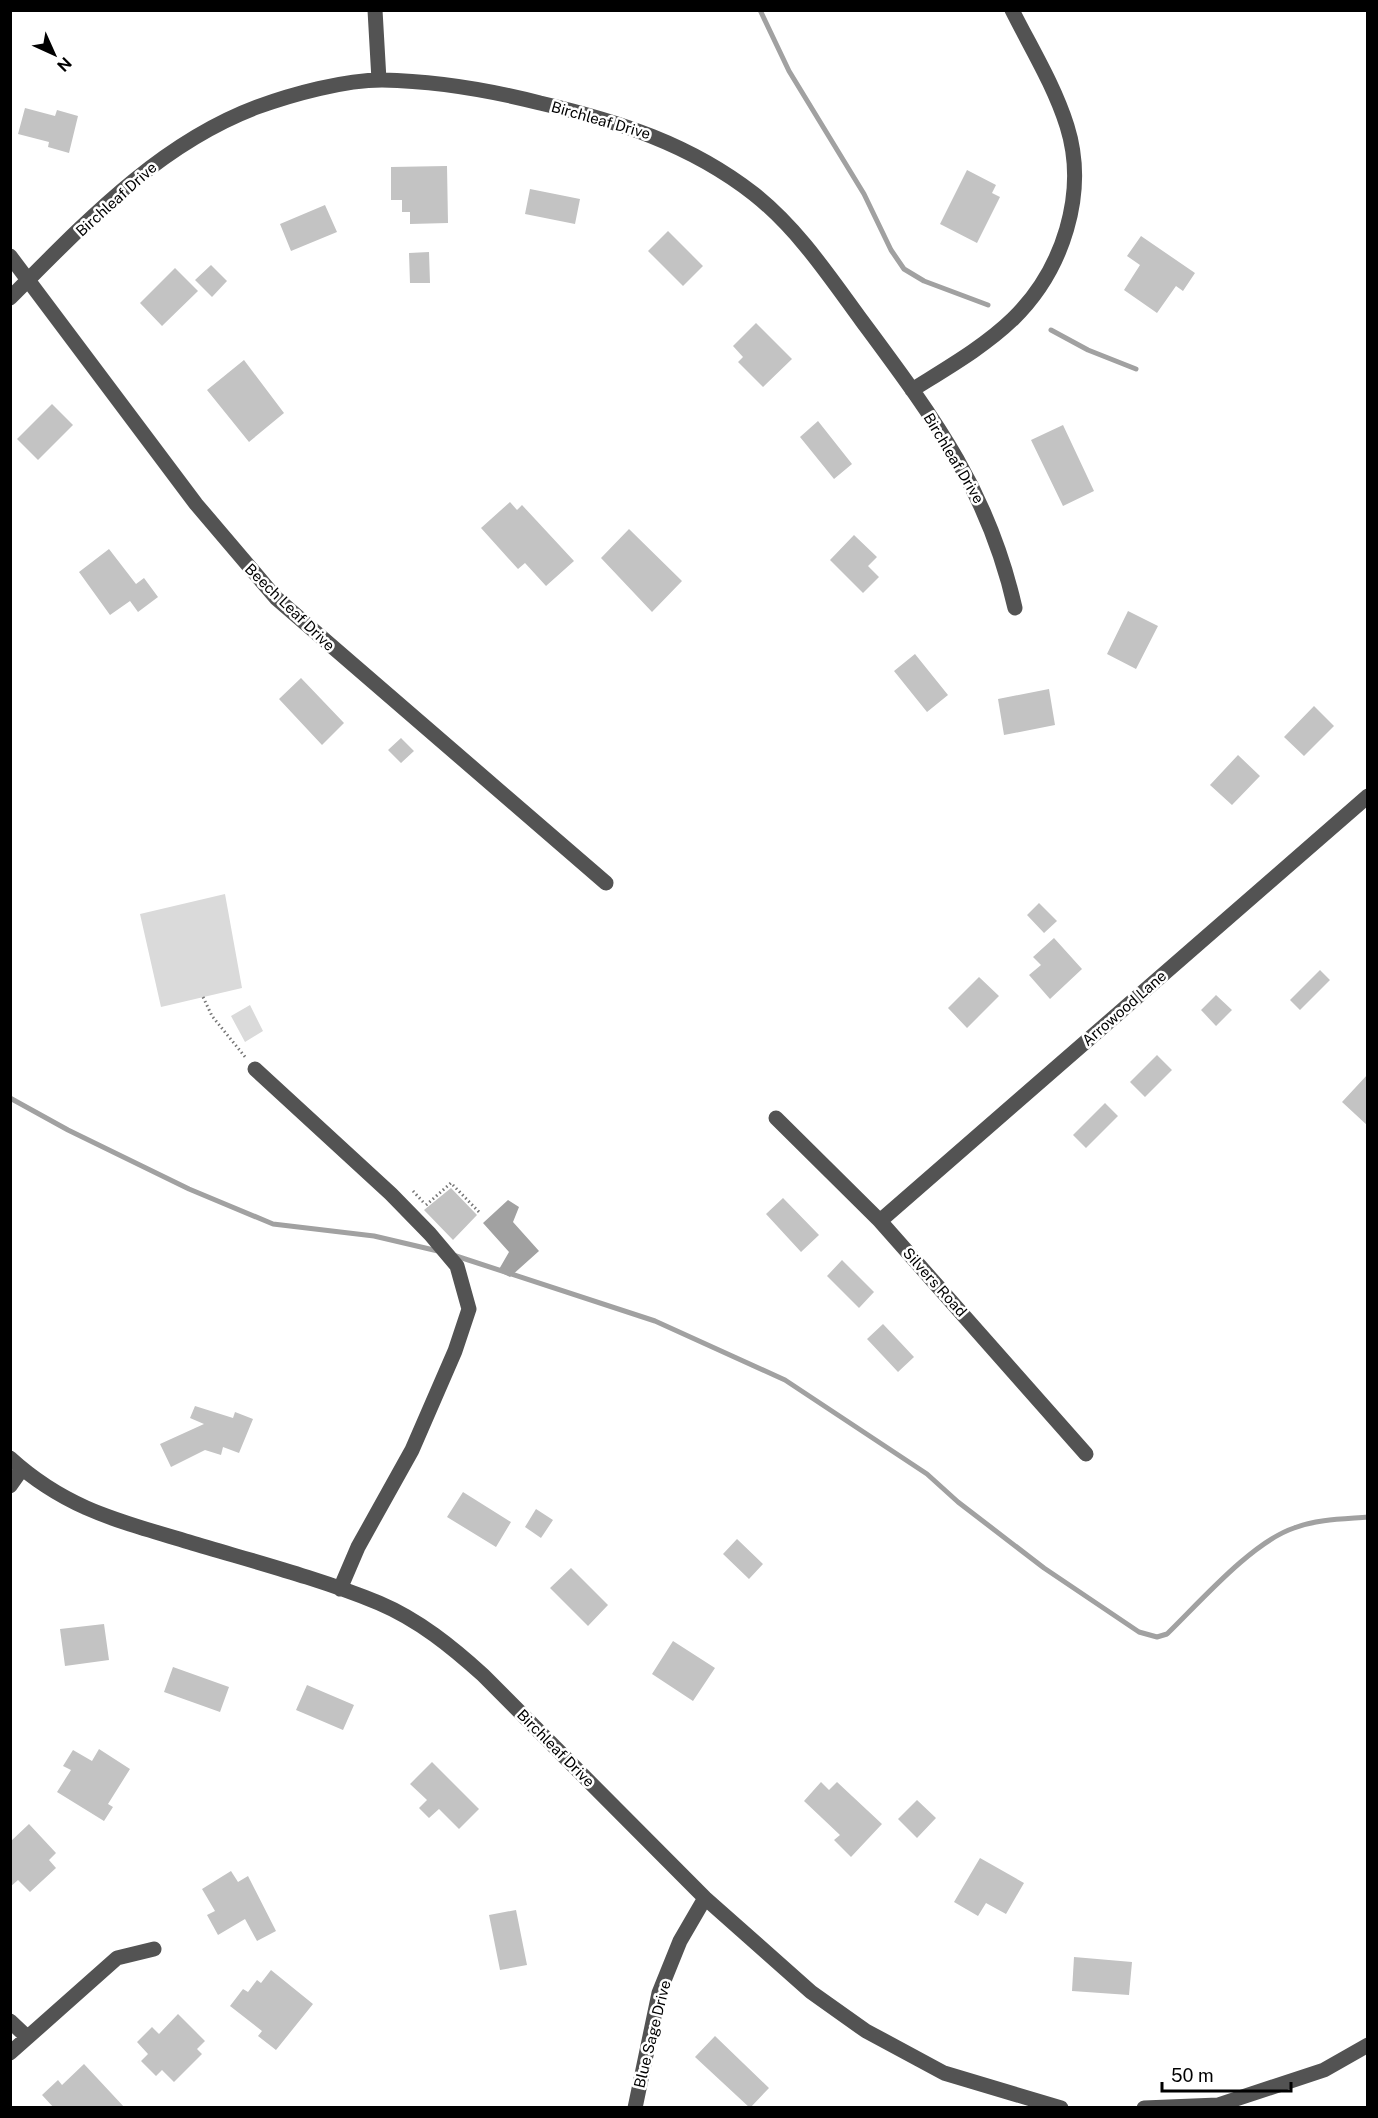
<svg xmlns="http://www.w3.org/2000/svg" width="1378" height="2118" viewBox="0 0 1378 2118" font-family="'Public Sans',sans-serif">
<rect width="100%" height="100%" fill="#fff"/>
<!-- green -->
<path fill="#dadada" d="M225,894L242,988L161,1007L140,914Z
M250,1005L263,1031L245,1042L231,1016Z"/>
<!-- water -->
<path fill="#a1a1a1" d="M508,1200L519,1207L513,1222L539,1251L510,1277L498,1271L509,1252L483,1223Z"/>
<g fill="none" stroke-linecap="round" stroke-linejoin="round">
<!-- stream -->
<path stroke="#a1a1a1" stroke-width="5" d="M760,10L789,71L864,194L891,250L904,269L924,281L988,305
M1051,330L1088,350L1136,369
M10,1098L68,1130L189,1189L273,1224L374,1236L438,1251
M453,1255L655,1321L785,1380L927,1474L958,1502L1044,1568L1139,1632L1157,1637L1167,1634C1200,1602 1252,1542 1294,1528C1318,1519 1343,1519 1368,1517"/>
</g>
<!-- building -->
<path fill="#c3c3c3" d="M25,108L55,116L57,110L78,116L69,153L48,147L49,142L18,134Z
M447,166L448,223L410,224V212H402V200H391V167Z
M967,170L996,185L992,193L1000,197L977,243L940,224Z
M530,189L580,199L575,224L525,214Z
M325,205L337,232L291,251L280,224Z
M668,231L703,266L683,286L648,251Z
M1141,236L1195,273L1183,291L1176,286L1157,313L1124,290L1140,265L1127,256Z
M429,252L430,283H410L409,253Z
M211,265L227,281L212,297L195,280Z
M175,268L198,291L162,326L140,303Z
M756,323L792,359L763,387L738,362L743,357L733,346Z
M244,360L284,413L249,442L207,390Z
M52,404L73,425L38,460L17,439Z
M818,421L852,464L834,479L800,437Z
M1063,425L1094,491L1063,506L1031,440Z
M510,502L517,510L522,505L574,561L546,586L525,563L518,569L481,528Z
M629,529L682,581L652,612L601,558Z
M854,535L877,557L868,566L879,577L863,593L830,560Z
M109,549L136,584L144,578L158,597L138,612L130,601L110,615L79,572Z
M1128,611L1158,626L1136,669L1107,654Z
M915,654L948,695L927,712L894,671Z
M301,678L344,723L322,745L279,699Z
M1049,689L1055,725L1004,735L998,699Z
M1314,706L1334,726L1304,756L1284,737Z
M401,738L414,751L401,763L388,750Z
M1238,755L1260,776L1232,805L1210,785Z
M1039,903L1057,921L1044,933L1027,915Z
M1054,938L1082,969L1050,999L1029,975L1041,965L1033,957Z
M1320,970L1330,980L1300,1010L1290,1000Z
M979,977L999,996L967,1028L948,1008Z
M1216,995L1232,1010L1216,1026L1201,1010Z
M1157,1055L1172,1070L1145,1097L1130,1082Z
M1368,1074V1126L1342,1102Z
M1105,1103L1118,1116L1086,1148L1073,1135Z
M451,1188L477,1215L453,1240L424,1210Z
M783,1198L819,1235L801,1252L766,1214Z
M842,1260L874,1292L859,1308L827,1276Z
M883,1324L914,1357L898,1372L867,1339Z
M195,1406L233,1418L235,1412L253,1419L239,1453L223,1447L221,1455L205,1450L171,1467L160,1444L204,1424L190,1418Z
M463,1492L511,1522L496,1547L447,1517Z
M536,1509L553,1520L541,1538L525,1527Z
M737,1539L763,1564L749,1579L723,1554Z
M571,1568L608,1605L588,1626L550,1588Z
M104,1624L109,1660L65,1666L60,1629Z
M673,1641L715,1668L693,1701L652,1674Z
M173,1667L229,1687L220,1712L164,1692Z
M307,1685L354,1705L343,1730L296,1710Z
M99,1749L130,1769L108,1804L113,1807L104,1821L57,1792L71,1770L63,1766L73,1750L92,1761Z
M432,1762L479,1809L459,1829L439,1809L429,1818L419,1808L427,1800L410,1784Z
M821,1782L829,1790L837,1782L882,1824L851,1857L834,1840L840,1835L804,1801Z
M917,1800L936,1818L917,1838L898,1819Z
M29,1824L56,1853L49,1860L56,1868L30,1892L18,1880L10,1887V1842Z
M980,1858L1024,1883L1006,1914L986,1903L978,1916L954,1902Z
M231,1871L238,1882L248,1876L276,1931L257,1941L245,1919L218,1935L207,1915L215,1911L202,1889Z
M516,1910L527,1965L500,1970L489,1915Z
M1074,1957L1132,1962L1129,1995L1072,1991Z
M271,1970L313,2004L276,2050L258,2036L262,2031L230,2006L243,1989L248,1992L257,1980L261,1983Z
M178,2014L205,2041L197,2049L202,2054L174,2082L162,2070L156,2076L141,2061L148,2054L137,2042L152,2027L159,2034Z
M715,2036L769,2088L750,2108L695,2057Z
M84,2064L125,2108H54L42,2095L58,2080L62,2085Z"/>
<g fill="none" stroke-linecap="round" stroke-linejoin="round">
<!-- path -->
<path stroke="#757575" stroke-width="3" stroke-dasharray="1.5 3" stroke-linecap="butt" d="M203,997L212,1016L246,1058
M413,1191L424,1203
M426,1205L451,1183L480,1213"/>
<!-- minor -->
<path stroke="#535353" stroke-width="15" d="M375,10L379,80
M10,256L196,504L276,598L606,883
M10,298C84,224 158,144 257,107C293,94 344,80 382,80C435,81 489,90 540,103C618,121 690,144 754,194C798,229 829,276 862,321C933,417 988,489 1015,608
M912,390C947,368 984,347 1013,319C1063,270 1088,193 1067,126C1054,85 1031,48 1012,10
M255,1069L391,1194L430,1234L457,1266L469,1309L455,1351L412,1450L358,1547L340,1589
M776,1118L880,1221L1086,1454
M880,1221L1368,796
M10,1458C66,1509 119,1521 189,1542C252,1561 318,1578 379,1603C419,1620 452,1647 483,1675L705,1898L811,1992L866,2031L944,2073L1061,2108
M10,1486L22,1469
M10,2021L27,2037
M10,2053L117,1958L154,1949
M635,2108L659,1993L680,1941L705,1898
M1144,2108L1218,2105L1324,2070L1368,2045"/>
</g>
<g text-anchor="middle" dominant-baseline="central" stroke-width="5" stroke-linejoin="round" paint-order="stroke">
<!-- street labels -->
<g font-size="15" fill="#000" stroke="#fff">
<text transform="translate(601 120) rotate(16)">Birchleaf Drive</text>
<text transform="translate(116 199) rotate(-42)">Birchleaf Drive</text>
<text transform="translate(954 458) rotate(59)">Birchleaf Drive</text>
<text transform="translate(290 607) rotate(44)">Beech Leaf Drive</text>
<text transform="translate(1124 1008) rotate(-41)">Arrowood Lane</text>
<text transform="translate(935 1282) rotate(48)">Silvers Road</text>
<text transform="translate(556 1748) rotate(45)">Birchleaf Drive</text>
<text transform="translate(652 2034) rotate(-76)">Blue Sage Drive</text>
</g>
</g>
<!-- border -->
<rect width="1378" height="2118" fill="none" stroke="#000000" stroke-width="24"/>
<!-- north arrow -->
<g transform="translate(54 54) rotate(135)" stroke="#ffffff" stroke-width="4.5" paint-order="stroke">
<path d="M0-4.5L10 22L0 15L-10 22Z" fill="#000000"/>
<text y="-9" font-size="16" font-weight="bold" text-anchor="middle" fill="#000000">N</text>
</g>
<!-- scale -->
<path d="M1162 2082v9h129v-9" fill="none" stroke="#000000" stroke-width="3"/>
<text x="1171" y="2082" font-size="18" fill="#000000" stroke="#ffffff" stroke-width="4.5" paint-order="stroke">50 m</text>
</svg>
